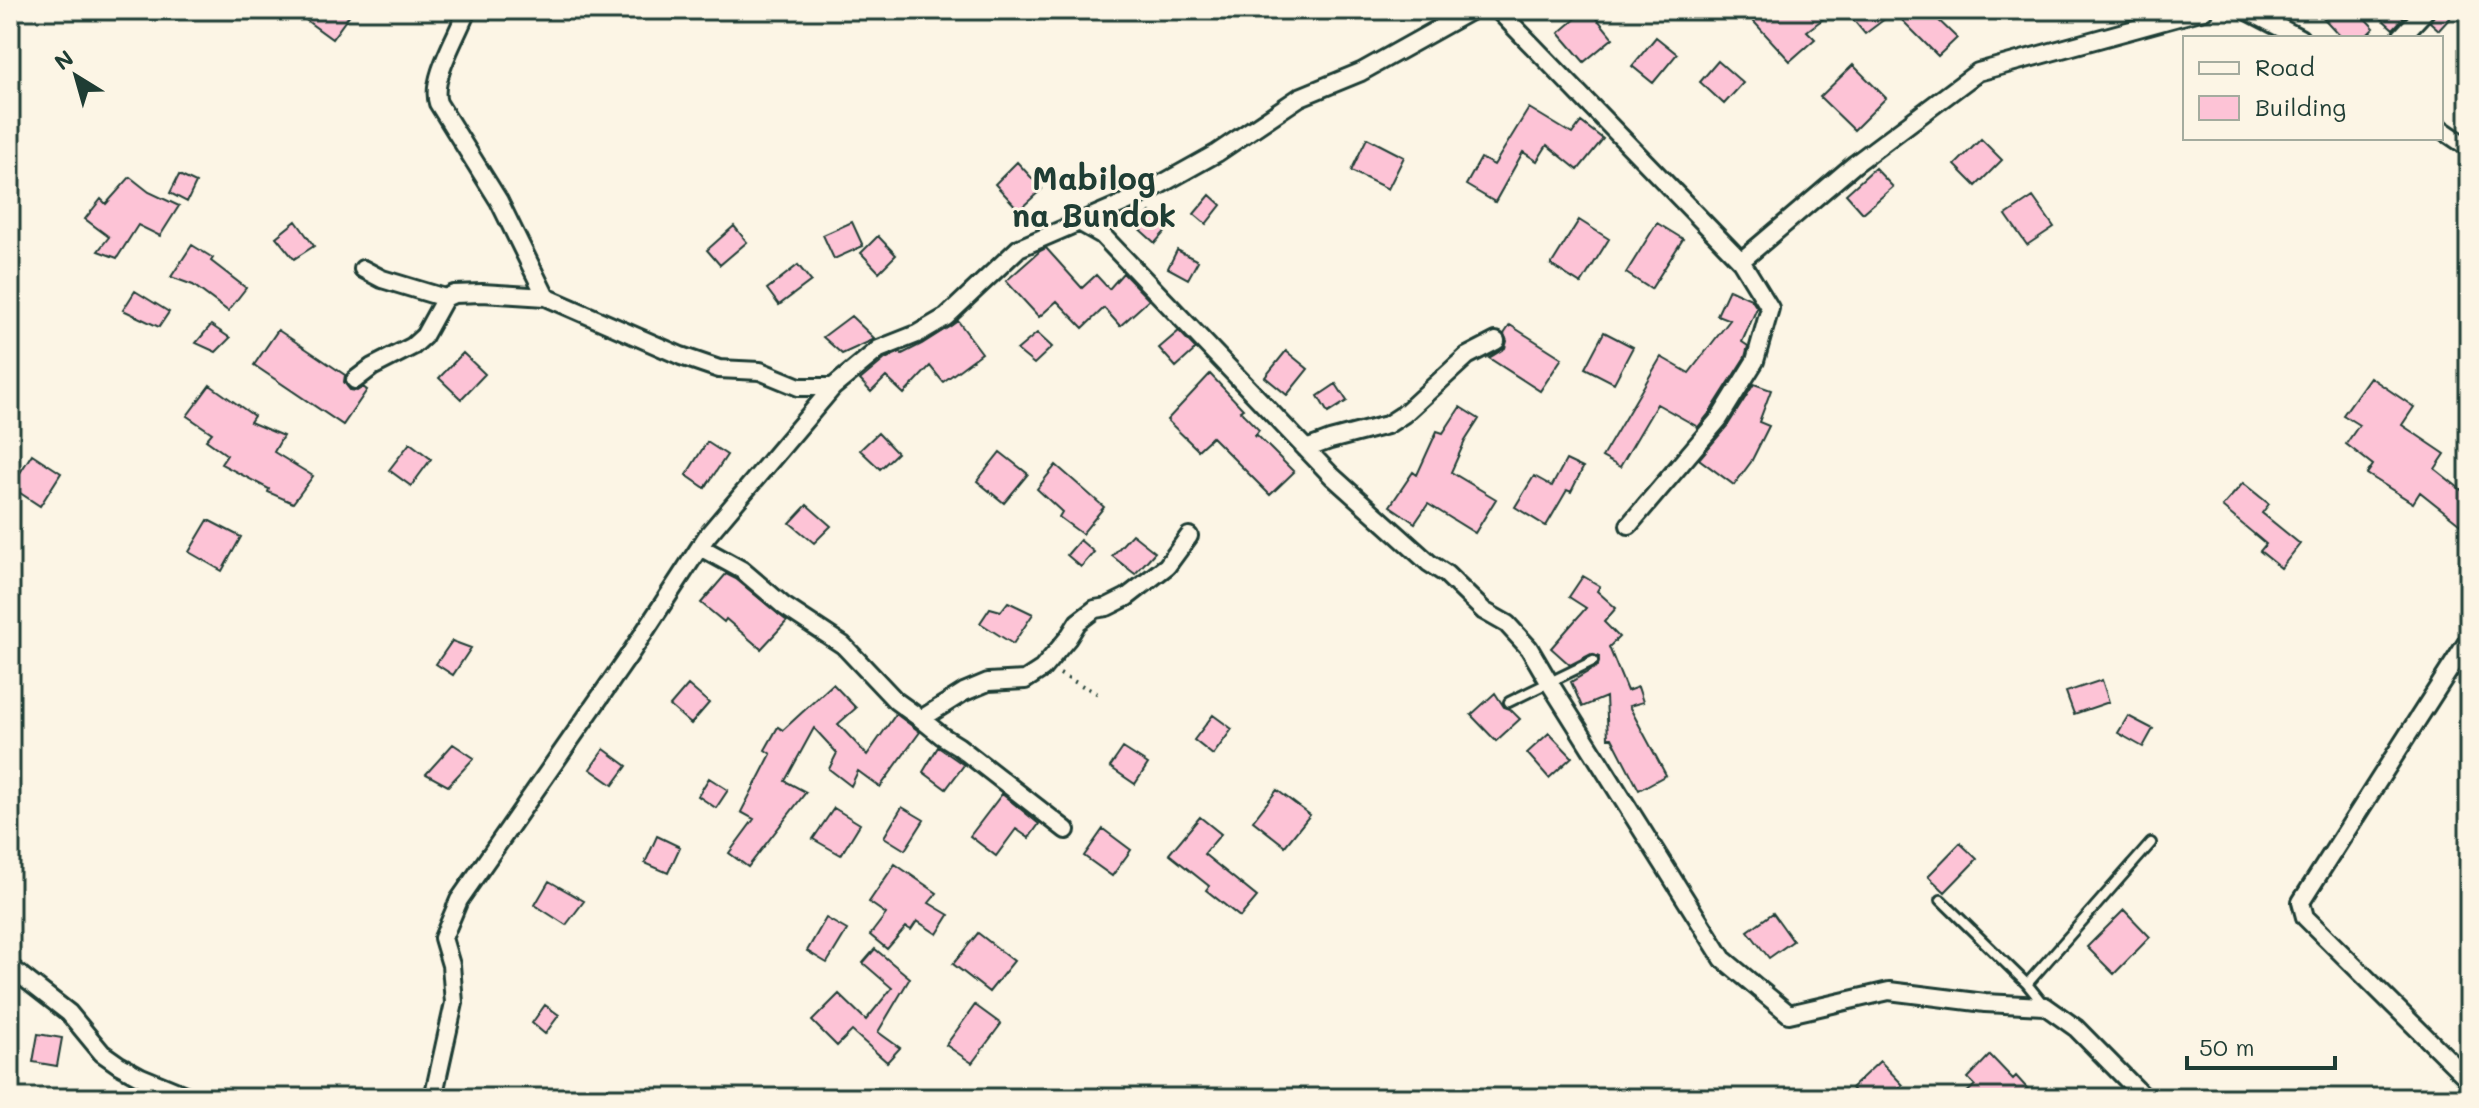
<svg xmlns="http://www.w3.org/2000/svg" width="2479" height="1108" viewBox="0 0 2479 1108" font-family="Mali,sans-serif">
<rect width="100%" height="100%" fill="#fcf5e5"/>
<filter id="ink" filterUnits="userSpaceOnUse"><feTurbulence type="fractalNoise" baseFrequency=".0125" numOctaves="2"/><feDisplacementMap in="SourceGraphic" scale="16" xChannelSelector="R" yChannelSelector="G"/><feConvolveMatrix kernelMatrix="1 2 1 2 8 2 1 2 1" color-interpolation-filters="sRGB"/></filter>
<g filter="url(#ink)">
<!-- building -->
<path fill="#fdc3d6" stroke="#1f3d34" stroke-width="2" d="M292,10H353L332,39Z
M1586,10H1590L1613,38L1584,62L1559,33Z
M1743,10H1835L1807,31L1815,39L1790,61Z
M1845,10H1928L1957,38L1938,56L1894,12L1865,34Z
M2316,10H2357L2374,28L2364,38H2342Z
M2372,10H2411L2393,29Z
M2437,10H2443L2450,18L2439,30L2430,22Z
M1656,37L1677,54L1653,83L1632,66Z
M1718,61L1743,83L1724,104L1700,82Z
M1853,65L1886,98L1854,130L1820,97Z
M1529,108L1572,134L1581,122L1603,139L1578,170L1547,145L1537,161L1523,152L1495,202L1466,185L1481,158L1494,165Z
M1367,138L1404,157L1388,189L1351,171Z
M1981,139L2002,160L1976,186L1955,165Z
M1017,162L1042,189L1019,210L995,184Z
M1875,168L1893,187L1863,213L1846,194Z
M179,175L196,183L187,202L170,193Z
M130,177L149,192L179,206L160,236L138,225L117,258L98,251L109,237L85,219L101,199L106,204Z
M1210,195L1221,205L1206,224L1194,214Z
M2033,197L2054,227L2027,245L2006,215Z
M1150,212L1169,227L1155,243L1137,227Z
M1579,220L1609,239L1581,284L1551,265Z
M296,221L314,246L294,259L276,237Z
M852,222L863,246L834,259L823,235Z
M1657,223L1683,239L1651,289L1626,273Z
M734,226L747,242L720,265L707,250Z
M878,236L896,255L879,272L861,253Z
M192,245L213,258L211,261L246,288L228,311L193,285L171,277Z
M1046,248L1082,288L1096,275L1109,289L1123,273L1149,300L1120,326L1104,308L1083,328L1057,301L1039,317L1006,281L1040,251Z
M1177,250L1198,261L1188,279L1168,268Z
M798,265L811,281L779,305L767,289Z
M1729,289L1751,299L1757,308L1742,342L1748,346L1745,357L1710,412L1698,427L1657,404L1620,467L1602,457L1661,357L1689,373L1730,320L1717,315Z
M135,291L169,312L159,327L123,310Z
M851,316L875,339L842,354L823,337Z
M958,321L982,353L943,382L930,366L904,394L886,377L871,392L860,380L885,359L900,352L902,354L922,344Z
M211,325L230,338L216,352L196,343Z
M1510,325L1562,358L1540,391L1489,358L1505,348L1507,341L1504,334Z
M278,330L345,375L344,382L350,390L357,391L363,387L367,390L343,425L254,365Z
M1179,331L1196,349L1176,367L1159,348Z
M1604,332L1633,347L1614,383L1585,368Z
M1037,333L1052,347L1034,364L1017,350Z
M1286,351L1308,369L1287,395L1265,377Z
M463,353L485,374L461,399L439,378Z
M1210,374L1243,409L1240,411L1259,430L1254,437L1257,435L1294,472L1270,495L1212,437L1198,450L1167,420Z
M2370,377L2414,407L2402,425L2445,454L2435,469L2469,496V531L2420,492L2413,503L2367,474L2373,465L2346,444L2359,425L2343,415Z
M1336,384L1347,401L1328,413L1318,396Z
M1754,384L1771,390L1759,422L1769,426L1751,462L1734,485L1699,459L1728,425Z
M210,385L254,416L250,422L283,436L274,452L313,476L293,503L268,492L269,489L221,464L227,455L206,440L212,433L187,416Z
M1460,407L1479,419L1465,441L1451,472L1496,499L1475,533L1428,504L1415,523L1390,506L1413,472L1417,475L1437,431L1443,433Z
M878,433L897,453L880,469L860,450Z
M707,442L727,455L705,488L686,475Z
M410,443L431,459L411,486L389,470Z
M1000,452L1028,474L1004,503L977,481Z
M32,454L61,473L40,506L11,487Z
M1566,460L1583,468L1571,492L1567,490L1546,526L1515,507L1534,476L1552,486Z
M1056,465L1104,507L1082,534L1059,517L1062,512L1037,489Z
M2243,483L2269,504L2262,513L2300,544L2281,568L2260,551L2266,544L2222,507Z
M807,505L831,526L814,543L790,523Z
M208,520L241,537L222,571L189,552Z
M1132,534L1155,552L1135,574L1112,556Z
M1080,540L1094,552L1081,567L1067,555Z
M726,574L736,579L787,621L761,649L726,619L724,622L701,603Z
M1583,576L1600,586L1597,591L1616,608L1604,622L1619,637L1609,647L1627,691L1638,687L1643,702L1629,706L1666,775L1639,790L1612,738H1608L1606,697L1582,707L1571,682L1598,666L1599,657L1591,654L1570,665L1551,648L1586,608L1569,597Z
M1008,602L1033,614L1013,644L980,623L990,608L1001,611Z
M452,641L471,648L453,675L436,664Z
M2102,680L2109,702L2074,714L2066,692Z
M833,684L856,708L838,724L867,755L896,714L920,732L880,787L858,771L851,786L829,769L837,753L814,728L785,781L806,792L748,867L729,853L754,819L741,812L771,754L765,750L778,727L783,730Z
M688,685L709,703L691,724L670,706Z
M1495,693L1504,707L1510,709L1520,719L1496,741L1471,715Z
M1213,715L1232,729L1213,755L1194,740Z
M2128,716L2153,729L2143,747L2118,733Z
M1549,733L1572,757L1549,778L1527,753Z
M453,744L474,758L448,786L426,774Z
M938,747L964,765L946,789L923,772Z
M1123,748L1148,764L1135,784L1110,767Z
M604,749L627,766L613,785L590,769Z
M709,778L728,790L716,808L698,796Z
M1277,790L1310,815L1285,846L1253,821Z
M1002,794L1039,824L1029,838L1016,829L996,856L970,836Z
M902,807L924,820L905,850L884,837Z
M834,808L860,824L841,855L813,839Z
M1200,817L1221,834L1204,854L1257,897L1240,917L1206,890L1209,886L1169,854Z
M1103,829L1131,850L1112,876L1084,856Z
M657,836L680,847L668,873L645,863Z
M1960,843L1977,859L1945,892L1928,876Z
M895,864L937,893L929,903L949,915L937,934L917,921L911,930L906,927L887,949L870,935L886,914L869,902Z
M549,881L584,901L566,925L535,905Z
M2124,910L2150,937L2114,974L2087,947Z
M1773,913L1793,941L1769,958L1748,931Z
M826,918L847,930L827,963L807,951Z
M978,933L1014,961L989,992L953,964Z
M875,949L910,978L878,1032L900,1048L887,1062L852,1031L837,1046L812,1021L839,994L866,1020L892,988L863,963Z
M545,1005L559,1015L545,1034L532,1023Z
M975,1005L1001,1024L972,1063L946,1045Z
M38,1034L62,1038L57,1066L33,1062Z
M1990,1055L2013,1079L2016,1076L2036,1098H1961L1975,1085L1968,1078Z
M1880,1061L1903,1085L1889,1098H1860L1851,1088Z"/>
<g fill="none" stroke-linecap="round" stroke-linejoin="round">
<defs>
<path id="service" d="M1509,702L1593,661
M1941,900L2027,984L2044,1005
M2027,984L2151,843"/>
<path id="minor" d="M467,10C458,35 430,79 438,103L499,201L546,297
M1498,10L1741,261L1770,308L1755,361L1719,419L1629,525
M2246,10L2300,38
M2400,38L2426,10
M2441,129L2469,148
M1079,222L1102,235L1332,476L1429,563L1446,574L1484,611L1507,624L1529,648L1549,682L1723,959L1789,1014L1889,991L1985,1003L2045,1006L2076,1028L2145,1098
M1741,261L1855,164L1978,72L2204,10
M363,269L382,279L445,298
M355,380L372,367L413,346L424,336L445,298L454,294L482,293L546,297L681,356L719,369L760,371L799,387H833
M1306,449L1330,440L1387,425L1404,414L1467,356L1496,341
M700,547L742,570L784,606L843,645L896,701L921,719L964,692L988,682L1025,680L1042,669L1068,638L1078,622L1095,609L1107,607L1127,597L1167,566L1189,536
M2469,639L2301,902L2305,917L2469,1080
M921,719L942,736L958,746L1066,830
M10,967L69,1013L102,1053L119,1065L141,1077L192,1098
M433,1098L454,1003L451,965L443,938L459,900L630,654L707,536L833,387L879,349L917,334L946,317L1019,248L1140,196L1217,153L1300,97L1361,72L1472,10"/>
</defs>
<!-- service casing -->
<use href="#service" stroke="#1f3d34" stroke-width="14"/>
<!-- minor casing -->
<use href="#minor" stroke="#1f3d34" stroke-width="22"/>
<!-- path -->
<path stroke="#1f3d34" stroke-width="4" stroke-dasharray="2 6" stroke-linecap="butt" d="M1060,674L1100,695
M117,1098L125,1085"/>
<!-- service -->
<use href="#service" stroke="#fcf5e5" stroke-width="8"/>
<!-- minor -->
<use href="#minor" stroke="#fcf5e5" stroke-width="16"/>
</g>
</g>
<g text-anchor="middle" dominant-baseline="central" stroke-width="6" stroke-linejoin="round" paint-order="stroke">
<!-- quarter labels -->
<g font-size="32" font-weight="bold" fill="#1f3d34" stroke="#fcf5e5">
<text x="1094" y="177">Mabilog<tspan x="1094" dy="37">na Bundok</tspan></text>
</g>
</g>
<!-- margin -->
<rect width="2479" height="1108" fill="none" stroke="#fcf5e5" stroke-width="40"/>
<rect x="20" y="20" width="2439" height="1068" fill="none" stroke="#1f3d34" stroke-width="3" filter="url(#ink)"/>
<!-- legend -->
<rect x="2183" y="36" width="260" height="104" fill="#fcf5e5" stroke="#a4ab9e" stroke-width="2"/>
<rect x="2199" y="62" width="40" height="12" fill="#fcf5e5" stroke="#a4ab9e" stroke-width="2"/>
<text x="2255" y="76" font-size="24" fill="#1f3d34">Road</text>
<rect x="2199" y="96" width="40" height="24" fill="#fdc3d6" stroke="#a4ab9e" stroke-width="2"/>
<text x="2255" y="116" font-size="24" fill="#1f3d34">Building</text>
<!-- north arrow -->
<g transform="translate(76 76) rotate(323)" stroke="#fcf5e5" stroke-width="6" paint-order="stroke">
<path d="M0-6L14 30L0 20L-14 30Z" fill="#1f3d34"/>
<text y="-12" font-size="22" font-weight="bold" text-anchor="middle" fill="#1f3d34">N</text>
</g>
<!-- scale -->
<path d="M2187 1056v12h148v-12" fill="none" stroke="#1f3d34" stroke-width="4"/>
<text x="2199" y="1056" font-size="24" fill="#1f3d34" stroke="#fcf5e5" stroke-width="6" paint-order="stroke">50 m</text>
</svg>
